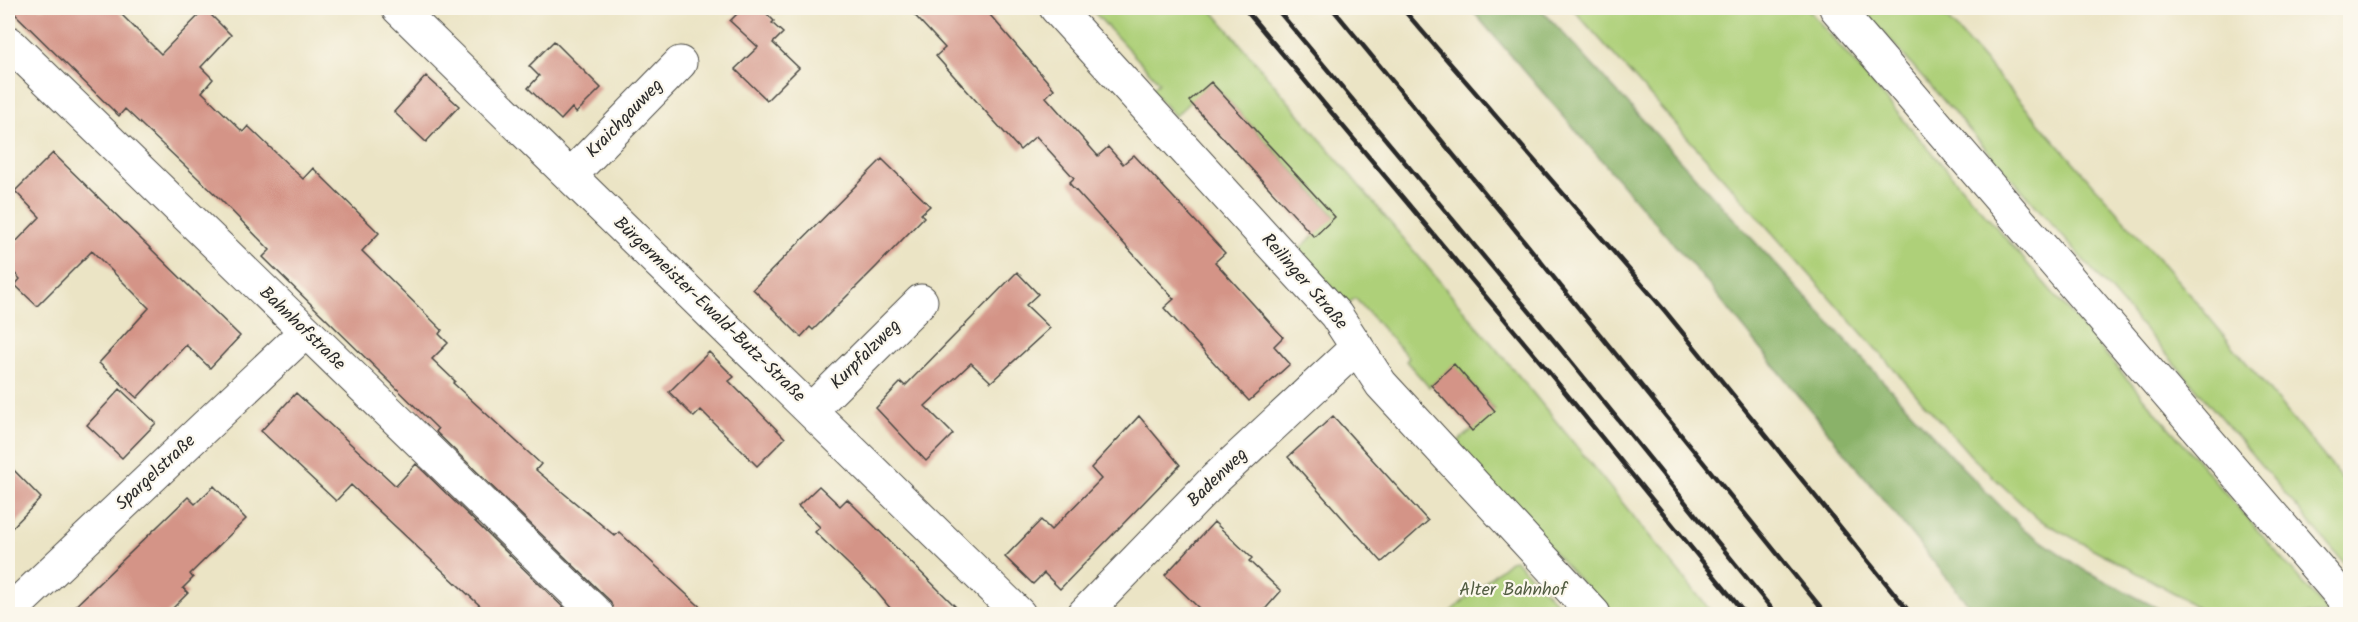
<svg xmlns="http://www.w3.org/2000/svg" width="2358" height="622" viewBox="0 0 2358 622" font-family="Kalam,sans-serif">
<rect width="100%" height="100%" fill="#fbf7ec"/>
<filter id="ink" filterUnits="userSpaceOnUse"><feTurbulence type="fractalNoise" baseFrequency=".0167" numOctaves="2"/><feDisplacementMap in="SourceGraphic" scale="12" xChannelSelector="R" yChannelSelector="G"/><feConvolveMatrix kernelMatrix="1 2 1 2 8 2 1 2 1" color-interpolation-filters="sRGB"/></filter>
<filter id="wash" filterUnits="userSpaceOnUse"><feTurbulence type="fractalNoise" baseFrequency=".008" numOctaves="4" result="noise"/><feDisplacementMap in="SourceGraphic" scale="24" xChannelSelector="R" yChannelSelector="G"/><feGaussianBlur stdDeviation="1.35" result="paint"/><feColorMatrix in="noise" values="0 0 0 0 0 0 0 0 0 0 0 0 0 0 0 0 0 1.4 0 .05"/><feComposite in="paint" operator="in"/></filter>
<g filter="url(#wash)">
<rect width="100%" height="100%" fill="#ebe4c5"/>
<!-- green -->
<path fill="#aed079" stroke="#6c7e52" stroke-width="1.5" d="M1090,8H1210L1524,382L1713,614H1610L1455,444L1495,410L1454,365L1429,387L1406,361L1409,358L1355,298L1347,305L1298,250L1335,216L1211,82L1175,116L1151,90L1159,82Z
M1572,8H1807L2330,614H2206L2178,595L2038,519L1972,457Z
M1862,8H1938L2193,298L2350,488V570L2182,372Z
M1515,560L1568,614H1448L1510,561Z"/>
<!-- forest -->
<path fill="#8ab269" stroke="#5a6e4a" stroke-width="1.5" d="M1470,8H1540L1961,466L2021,527L2084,570L2169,614H1976L1704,279Z"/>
<g id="blocks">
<!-- building -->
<path fill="#d49487" d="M9,8H115L161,54L205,9L231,35L201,67L213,79L202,92L243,132L248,126L303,179L313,168L379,233L362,251L442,330L439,334L448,343L432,359L455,381L453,383L541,464L536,470L615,536L619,532L709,615H615L610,601L436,432L438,429L263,257L270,250L221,200L125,109L119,116Z
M743,8H761L774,21L772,23L783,33L773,43L799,68L767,100L735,69L758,47L730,21Z
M908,8H984L1054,89L1046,97L1098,156L1108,147L1123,164L1134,155L1225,253L1215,262L1283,337L1274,346L1290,364L1249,401L1164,308L1174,299L1069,183L1074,178L1036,136L1020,150L936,56L945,48Z
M554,41L601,88L576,113L572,108L561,120L528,88L539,76L529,66Z
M426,76L459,106L426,142L394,112Z
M1211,82L1335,217L1314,237L1189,101Z
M53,153L240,336L210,368L186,345L137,398L99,363L149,308L92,251L37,306L15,285L20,279L8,266V250L40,217L15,191Z
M882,159L930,206L921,214L924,217L877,266L813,330L810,327L801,337L753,289Z
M1017,272L1038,294L1026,305L1050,328L991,382L971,363L925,406L953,434L926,461L876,408L901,382L905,386Z
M709,352L734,377L729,381L785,438L757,466L701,410L694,417L669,392Z
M1454,364L1495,411L1472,431L1431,385Z
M120,389L156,423L122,458L87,425Z
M296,393L396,486L416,464L571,615H490L351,485L336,501L261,431Z
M1139,416L1180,465L1060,589L1044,573L1033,584L1005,557L1041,520L1051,530L1101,479L1091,468Z
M1333,416L1428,521L1382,562L1288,457Z
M8,464L41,498L8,532Z
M214,486L246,519L190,574L193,578L183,588L188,593L166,615H66L188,497L195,504Z
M819,486L840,506L847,499L964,615H896L875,590L815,532L820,527L798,506Z
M1214,522L1252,558L1249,561L1281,591L1260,615H1206L1165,575Z"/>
</g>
</g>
<g filter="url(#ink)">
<use href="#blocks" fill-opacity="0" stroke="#484742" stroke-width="1.5"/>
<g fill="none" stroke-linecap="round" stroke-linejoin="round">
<defs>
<path id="street" d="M398,8L1019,614
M1056,8L1336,315L1381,384L1594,614
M8,42L597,614
M570,176L680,63
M811,410L921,301
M8,613L305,332
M1084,614L1214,480L1357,347"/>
<path id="primary" d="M1836,8L2350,606"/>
</defs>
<!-- street casing -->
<use href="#street" stroke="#484742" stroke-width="35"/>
<!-- primary casing -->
<use href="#primary" stroke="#484742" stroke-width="35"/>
<!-- street -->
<use href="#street" stroke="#fff" stroke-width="33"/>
<!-- primary -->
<use href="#primary" stroke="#fff" stroke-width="33"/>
<!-- rail -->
<path stroke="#2b2b2b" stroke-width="4.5" d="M1244,8L1543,365L1745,614
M1276,8L1560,348L1776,614
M1332,8L1508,221L1826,614
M1402,8L1665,311L1911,614"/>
</g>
</g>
<g text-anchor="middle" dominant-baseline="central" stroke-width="4.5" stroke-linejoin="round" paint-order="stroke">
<!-- street labels -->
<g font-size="18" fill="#2b2b2b" stroke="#fbf7ec">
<text transform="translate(625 119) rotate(-46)">Kraichgauweg</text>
<text transform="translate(1304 282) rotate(49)">Reilinger Straße</text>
<text transform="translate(709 310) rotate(44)">Bürgermeister-Ewald-Butz-Straße</text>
<text transform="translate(302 329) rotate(44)">Bahnhofstraße</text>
<text transform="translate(866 355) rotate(-45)">Kurpfalzweg</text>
<text transform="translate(156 473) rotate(-43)">Spargelstraße</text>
<text transform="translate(1218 478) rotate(-44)">Badenweg</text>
</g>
<!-- park labels -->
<g font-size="18" fill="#525d42" stroke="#fbf7ec">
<text x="1513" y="590">Alter Bahnhof</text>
</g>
</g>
<!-- margin -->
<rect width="2358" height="622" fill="none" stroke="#fbf7ec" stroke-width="30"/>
</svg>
